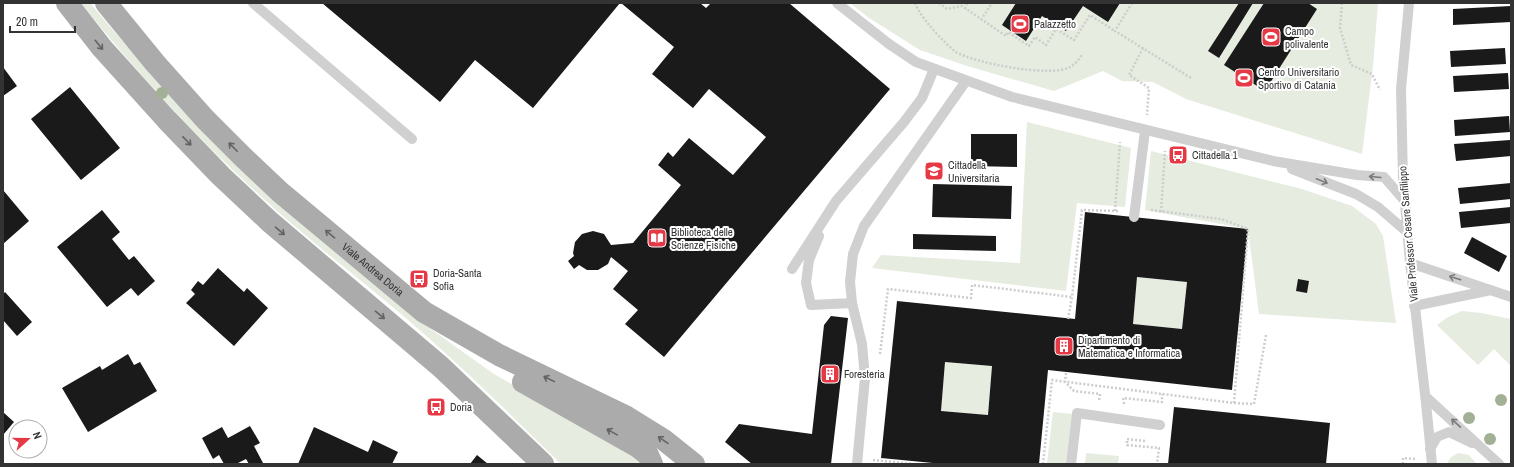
<svg xmlns="http://www.w3.org/2000/svg" width="1514" height="467" viewBox="0 0 1514 467" font-family="'Archivo Narrow',sans-serif">
<rect width="100%" height="100%" fill="#fff"/>
<!-- green -->
<path fill="#e6ecdf" d="M81,3H90L118,36L199,127L418,320L494,374L634,455L640,464H561C519,423 477,381 433,342C382,296 327,255 276,210C205,147 140,77 81,3Z
M850,3H1378L1373,66L1362,154L1186,99L1153,82L1122,81L1103,71L1054,91L967,66L920,50L869,18Z
M1027,122L1131,148L1125,207L1077,203L1066,291L872,268L881,255L1020,263Z
M1151,151L1302,189L1352,206L1376,224L1383,236L1396,323L1259,314L1248,229L1145,210Z
M1137,277L1187,282L1182,329L1133,324Z
M1462,311L1481,313L1511,319V366L1494,349L1478,365L1437,325L1448,317Z
M945,362L992,366L988,415L941,411Z
M1053,412L1072,414L1066,464H1047Z
M1086,453L1119,456L1118,464H1085Z
M1458,453L1469,455L1477,464H1447L1450,458Z"/>
<!-- building -->
<path fill="#1a1a1a" fill-rule="evenodd" d="M322,3H620L533,108L475,60L440,102Z
M621,3H700L706,8L711,3H789L890,89L664,357L625,324L638,310L613,289L628,271L611,257L608,264L598,270H587L579,265L574,269L568,261L574,256L573,253L575,242L582,234L593,231L604,234L611,245L633,243L681,185L658,165L668,152L673,157L689,138L733,175L766,137L709,89L693,108L652,74L674,47Z
M1016,3H1120L1108,22L1083,6L1066,31L1042,16L1026,41L1002,25Z
M1239,3H1253L1219,58L1208,51Z
M1264,3H1308L1317,9L1265,91L1224,65Z
M1511,6V22L1453,25V9Z
M1505,48L1506,64L1451,67L1450,51Z
M3,67L17,86L3,96Z
M1508,73L1509,89L1454,92L1453,76Z
M70,87L120,148L81,180L31,119Z
M1509,116L1510,132L1455,136L1454,120Z
M971,134H1017V167L971,166Z
M1510,140L1511,156L1456,161L1454,144Z
M1511,183V199L1460,204L1458,188Z
M933,184L1012,186L1011,219L932,217Z
M3,190L29,221L3,244Z
M1511,207V223L1461,228L1459,212Z
M102,210L120,232L112,239L129,260L134,256L155,281L138,296L131,288L107,307L57,247Z
M1085,212L1248,229L1232,390L1048,370L1039,464H943L881,458L897,301L1075,319ZM1137,277L1187,282L1182,329L1133,324ZM945,362L992,366L988,415L941,411Z
M913,234L996,236V251L913,249Z
M1472,237L1507,256L1499,272L1464,253Z
M218,268L244,292L247,288L268,308L234,346L186,303L195,294L191,290L198,281L203,285Z
M1298,279L1309,281L1307,293L1296,291Z
M5,292L32,322L17,336L3,320V294Z
M831,316L848,318L831,464H752L725,442L739,424L812,434L824,325Z
M128,354L134,365L140,362L157,391L88,432L62,388L100,366L102,370Z
M1174,407L1330,423L1326,464H1168Z
M3,412L14,422L3,435Z
M250,426L260,443L254,446L263,463L260,464H249L246,459L236,464H224L219,455L213,459L202,438L222,427L228,438Z
M314,427L368,452L373,440L398,452L392,464H298Z
M477,455L488,464H470Z"/>
<g fill="none" stroke-linecap="round" stroke-linejoin="round">
<!-- path -->
<path stroke="#cdcdcd" stroke-width="2.5" stroke-dasharray="2 2" stroke-linecap="butt" d="M915,3C920,17 944,43 956,52C974,63 1052,78 1070,67C1075,64 1080,59 1082,54
M939,3L947,9L962,6L1006,36L1008,32L1029,46L1035,37L1046,45L1056,29L1074,40L1090,15L1115,31
M1132,3L1115,31L1191,78
M1342,3L1340,28L1351,65L1372,74L1380,90
M965,9L967,3
M981,20L992,3
M1143,48L1129,75L1149,88L1147,115
M1151,210L1221,219L1248,229L1234,403
M1115,211L1120,142
M1161,212L1165,151
M1068,319L1072,297L1082,210L1119,211
M880,354L888,289L971,298L972,285L1072,297
M1066,373L1065,382L1074,391L1100,394L1099,401
M1124,404L1123,398L1162,402V394
M1145,441L1127,439V445L1159,448L1157,464
M873,460L913,464
M1043,464L1052,380L1234,403L1254,404L1266,335
M1403,464V458L1416,459"/>
<!-- lane -->
<path stroke="#d0d0d0" stroke-width="10" d="M253,3L412,139
M837,3L889,44L916,62L1012,97L1273,161L1357,175L1384,177L1404,200
M1409,3L1401,89L1403,180L1410,263L1426,403L1432,464
M1292,169L1356,194L1378,207L1407,232
M1134,217L1145,131
M819,236L809,260L806,283L811,305L852,303
M1410,263L1511,297
M792,269L836,201L904,122L922,98L934,69
M1414,306L1491,290
M1425,396L1499,464
M1430,449L1437,437L1449,432L1472,443
M857,464L865,378L862,344L852,303L850,282L853,254L864,226L966,81
M1071,464L1077,413L1160,425"/>
<!-- primary -->
<g stroke="#ababab" stroke-width="22">
<path d="M67,3L102,48L167,120L221,176L270,222L441,367L543,464"/>
<path id="s1" d="M106,3L155,63L205,119L243,157L280,192L424,312L499,355L627,417L664,440L694,464"/>
<path d="M523,382L638,447L648,455L652,464"/>
</g>
</g>
<!-- trees -->
<g fill="#a2b095">
<circle cx="162" cy="93" r="6"/>
<circle cx="1501" cy="400" r="6"/>
<circle cx="1469" cy="418" r="6"/>
<circle cx="1490" cy="439" r="6"/>
</g>
<!-- one-way arrows -->
<defs><path id="oneway-shaft" d="M-6 0H5M1.5-3L5.5 0L1.5 3" fill="none" stroke-width="1.6" stroke-linecap="round" stroke-linejoin="round"/></defs>
<g stroke="#636363">
<use href="#oneway-shaft" transform="translate(99 45) rotate(51)"/>
<use href="#oneway-shaft" transform="translate(187 141) rotate(46)"/>
<use href="#oneway-shaft" transform="translate(233 147) rotate(-135)"/>
<use href="#oneway-shaft" transform="translate(280 231) rotate(40)"/>
<use href="#oneway-shaft" transform="translate(330 234) rotate(-140)"/>
<use href="#oneway-shaft" transform="translate(380 315) rotate(40)"/>
<use href="#oneway-shaft" transform="translate(549 379) rotate(-154)"/>
<use href="#oneway-shaft" transform="translate(612 432) rotate(-151)"/>
<use href="#oneway-shaft" transform="translate(663 440) rotate(-145)"/>
</g>
<g stroke="#7a7a7a">
<use href="#oneway-shaft" transform="translate(1375 177) rotate(-175)"/>
<use href="#oneway-shaft" transform="translate(1322 181) rotate(22)"/>
<use href="#oneway-shaft" transform="translate(1455 278) rotate(-162)"/>
<use href="#oneway-shaft" transform="translate(1456 423) rotate(-137)"/>
</g>
<!-- icons -->
<defs>
<symbol id="stadium-square" viewBox="-11 -11 22 22"><rect x="-9" y="-9" width="18" height="18" rx="4" fill="#e63946" stroke="#fff"/><path d="M0-5a6.5 5 0 1 0 0 10a6.5 5 0 1 0 0-10ZM-3.5-1.8h7v3.6h-7Z" fill="#fff"/></symbol>
<symbol id="bus-square" viewBox="-11 -11 22 22"><rect x="-9" y="-9" width="18" height="18" rx="4" fill="#e63946" stroke="#fff"/><path d="M-5-6H5V4H4V6H2V4H-2V6H-4V4H-5ZM-3.5-4V0h7V-4ZM-3.5 1.2v1.5H-2V1.2ZM2 1.2v1.5H3.5V1.2Z" fill="#fff"/></symbol>
<symbol id="university-square" viewBox="-11 -11 22 22"><rect x="-9" y="-9" width="18" height="18" rx="4" fill="#e63946" stroke="#fff"/><path d="M0-5L7-2L0 1L-7-2ZM-4 1L0 2.5L4 1V4Q0 6-4 4Z" fill="#fff"/></symbol>
<symbol id="library-square" viewBox="-11 -11 22 22"><rect x="-9" y="-9" width="18" height="18" rx="4" fill="#e63946" stroke="#fff"/><path d="M-6-4Q-3-5.5-.7-3.5V5Q-3 3-6 4ZM6-4Q3-5.5 .7-3.5V5Q3 3 6 4Z" fill="#fff"/></symbol>
<symbol id="building-square" viewBox="-11 -11 22 22"><rect x="-9" y="-9" width="18" height="18" rx="4" fill="#e63946" stroke="#fff"/><path d="M-4-6H4V6H1V3H-1V6H-4ZM-2.5-4.3h1.7v1.8h-1.7ZM.8-4.3h1.7v1.8H.8ZM-2.5-1h1.7V.8h-1.7ZM.8-1h1.7V.8H.8Z" fill="#fff"/></symbol>
</defs>
<g fill-rule="evenodd">
<use href="#stadium-square" x="1009" y="13" width="22" height="22"/>
<use href="#stadium-square" x="1260" y="26" width="22" height="22"/>
<use href="#stadium-square" x="1233" y="67" width="22" height="22"/>
<use href="#bus-square" x="1167" y="144" width="22" height="22"/>
<use href="#university-square" x="923" y="160" width="22" height="22"/>
<use href="#library-square" x="646" y="227" width="22" height="22"/>
<use href="#bus-square" x="408" y="268" width="22" height="22"/>
<use href="#building-square" x="1053" y="335" width="22" height="22"/>
<use href="#building-square" x="819" y="363" width="22" height="22"/>
<use href="#bus-square" x="425" y="396" width="22" height="22"/>
</g>
<g text-anchor="middle" dominant-baseline="central" stroke-width="4" stroke-linejoin="round" paint-order="stroke">
<!-- poi labels -->
<g font-size="11" fill="#333" stroke="#fff" text-anchor="start">
<text x="1034" y="24">Palazzetto</text>
<text x="1285" y="31">Campo<tspan x="1285" dy="13">polivalente</tspan></text>
<text x="1258" y="72">Centro Universitario<tspan x="1258" dy="13">Sportivo di Catania</tspan></text>
<text x="1192" y="155">Cittadella 1</text>
<text x="948" y="165">Cittadella<tspan x="948" dy="13">Universitaria</tspan></text>
<text x="671" y="232">Biblioteca delle<tspan x="671" dy="13">Scienze Fisiche</tspan></text>
<text x="433" y="273">Doria-Santa<tspan x="433" dy="13">Sofia</tspan></text>
<text x="1078" y="340">Dipartimento di<tspan x="1078" dy="13">Matematica e Informatica</tspan></text>
<text x="844" y="374">Foresteria</text>
<text x="450" y="407">Doria</text>
</g>
<!-- street labels -->
<g font-size="11" fill="#333" stroke="#fff">
<text transform="translate(1408 234) rotate(-95)">Viale Professor Cesare Sanfilippo</text>
<text stroke="none"><textPath href="#s1" startOffset="378">Viale Andrea Doria</textPath></text>
</g>
</g>
<!-- border -->
<rect width="1514" height="467" fill="none" stroke="#333333" stroke-width="8"/>
<!-- north arrow -->
<g transform="translate(28 439) rotate(69)"><circle r="19" fill="#ffffff" stroke="#adadad"/>
<path d="M0-3L7 15L0 10L-7 15Z" fill="#e63946"/>
<text y="-6" font-size="11" font-weight="bold" text-anchor="middle" fill="#333333">N</text>
</g>
<!-- scale -->
<path d="M10 26v6h65v-6" fill="none" stroke="#333333" stroke-width="2"/>
<text x="16" y="26" font-size="12" fill="#333333" stroke="#ffffff" stroke-width="3" paint-order="stroke">20 m</text>
</svg>
